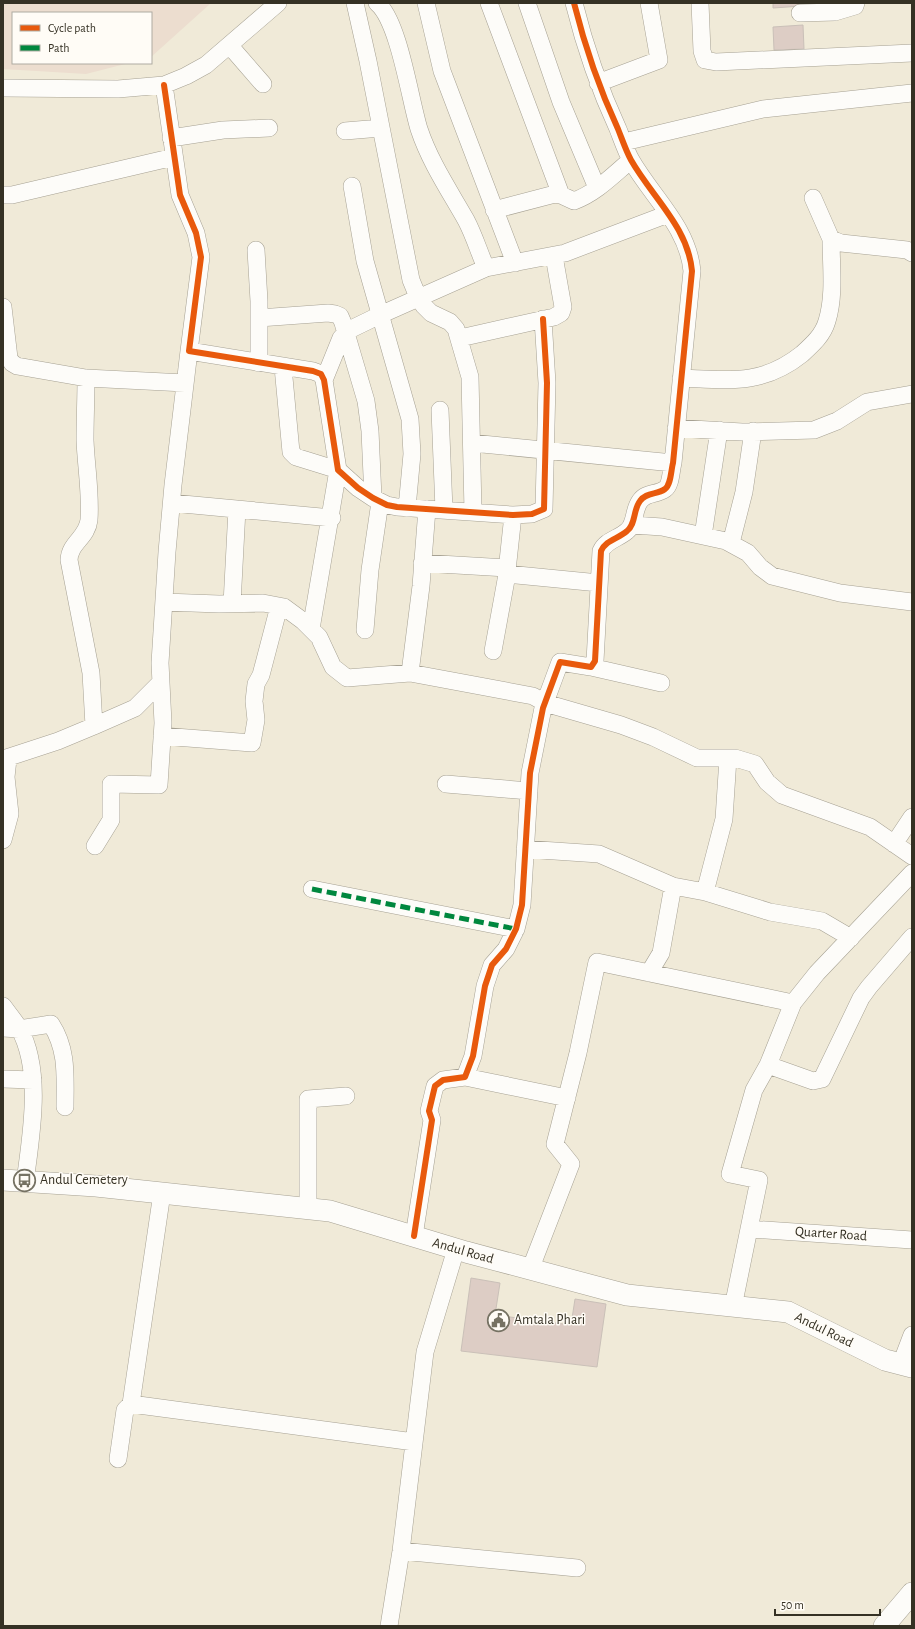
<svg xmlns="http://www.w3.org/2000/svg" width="915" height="1629" viewBox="0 0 915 1629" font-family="'Alegreya Sans',sans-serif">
<rect width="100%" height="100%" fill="#f0ead8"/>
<!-- education -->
<path fill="#ecddcf" d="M3,3H211L151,57V13H13V63H129L86,74L3,69Z"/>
<!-- building -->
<path fill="#ddcdc5" stroke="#cac0b8" d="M773,3H802V6L773,8Z
M803,25L804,49L774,50L773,27Z
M471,1278L500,1283L495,1315L571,1325L575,1299L606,1304L597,1367L461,1351Z"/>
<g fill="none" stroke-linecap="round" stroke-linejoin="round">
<defs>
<path id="minor" d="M355,3L368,61L411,280L418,297L424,306L431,313L450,322L456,329L470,377L473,512
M377,3C399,21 410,100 419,129C430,162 449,190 466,220C474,235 479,252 486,268
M426,3L442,71L515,263
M489,3L561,195
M527,3L561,102L597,188
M700,3L702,51L705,60L716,62L912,53
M800,13L835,12L855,6L856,3
M230,46L263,84
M598,83L659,60L649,3
M164,85L180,195L196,233L201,257L189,351L313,371L321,374L324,380L338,470L358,488L373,498L387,505L397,507L513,515L532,514L544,509L547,383L543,319
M3,88L118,89L164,85L186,76L206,65L278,3
M345,131L381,128
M171,138L223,130L269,128
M624,142L763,109L912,93
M352,186L365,261L410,419L412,454L407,508
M3,195H12L174,157
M813,198L831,239L841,243L907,250L912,253
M494,210L555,194L561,195L574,201C596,193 613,175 631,160
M256,250L259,301V363
M3,307L9,358L12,363L17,366L86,378L185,383
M259,318L328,313L335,314L340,316L343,323L366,401L370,431L373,498
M460,338L554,317L561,313L563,307L554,256
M283,367L291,452L296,457L338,470L311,629
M86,378C86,399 85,419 85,440C86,466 91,494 89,520C87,538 70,542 69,560L91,673L94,726L135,708L161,682
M681,378C728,380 762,386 802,354C813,344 823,335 827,321C835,295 831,265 831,239
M324,380L341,338L347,331L380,315L486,268L565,253L668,214
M440,410L444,510
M676,428L742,432L814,430L837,421L867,402L912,394
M472,443L673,463
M172,503L332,518
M633,525L662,527L726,541L748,553L760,567L772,576L840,593L912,602
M703,536L719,430
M731,543L744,492L753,431
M422,563L507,568
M507,574L599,583
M164,602L219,604L263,603L284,607L303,621L319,637L333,667L347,678L410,673L533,696L545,703L621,725L653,737L697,758H735L755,764L767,782L782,795L870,827L912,856
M232,604L237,509
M365,630L370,570L380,502
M493,651L506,580L513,515
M591,667L661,683
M410,673L421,586L427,509
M162,736L252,743L256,720L254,701L256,684L261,675L277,614L284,607
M728,758L724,819L705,892L770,912L822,921L851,938
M3,759L58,741L94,726
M446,784L529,791
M3,840L10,814L6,777L8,759
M894,844L912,817
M95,846L111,820V784L159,785L163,723L160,663L167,552L173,485L189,351
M525,849L599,854L673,886
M312,889L516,929
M649,973L661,953L673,886L705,892
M793,1003L817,973L912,873
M3,1006C8,1013 14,1020 19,1028C43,1071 31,1135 25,1182
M3,1028L19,1029L51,1024C68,1050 65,1077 65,1107
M768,1065L813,1081L822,1079L861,998L869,987L912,937
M465,1077L567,1098
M3,1079L33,1080
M308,1209V1099L346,1096
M750,1229L912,1240
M414,1236L432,1120L429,1111L435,1086L443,1080L465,1077L473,1056L485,986L492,965L506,949L516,929L522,905L530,773L543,708L560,662L591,667L595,661L601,551C606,540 618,539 627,531C636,524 633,510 640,501C646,492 657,495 665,489C671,485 671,470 673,463L692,271C688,227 652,197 631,160C626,151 622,139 618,129C599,88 585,47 574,3
M530,1270L571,1164L555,1144L578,1053L597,962L793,1003L768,1065L754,1090L730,1174L759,1180L733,1307
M901,1364L912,1335
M131,1404L414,1442
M118,1459L125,1410L131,1404L162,1193
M401,1551L577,1568
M389,1626L401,1551L425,1352L456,1249"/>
<path id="major" d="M3,1180L96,1186L330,1211L466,1252L627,1295L788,1312L885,1360L912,1367
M884,1626L912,1593"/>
</defs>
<!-- minor casing -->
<use href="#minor" stroke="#a6a193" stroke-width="18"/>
<!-- major casing -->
<use href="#major" stroke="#a6a193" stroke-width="22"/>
<!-- minor -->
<use href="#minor" stroke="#fdfcf9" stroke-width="17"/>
<!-- major -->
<use href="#major" stroke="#fdfcf9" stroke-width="21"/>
<!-- quiet -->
<path stroke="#00873e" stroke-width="5" stroke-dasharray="10 5" stroke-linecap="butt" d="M312,889L516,929"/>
<defs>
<path id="cycleway" d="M164,85L180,195L196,233L201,257L189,351L313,371L321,374L324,380L338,470L358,488L373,498L387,505L397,507L513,515L532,514L544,509L547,383L543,319
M414,1236L432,1120L429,1111L435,1086L443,1080L465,1077L473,1056L485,986L492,965L506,949L516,929L522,905L530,773L543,708L560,662L591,667L595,661L601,551C606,540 618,539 627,531C636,524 633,510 640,501C646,492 657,495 665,489C671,485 671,470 673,463L692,271C688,227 652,197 631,160C626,151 622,139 618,129C599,88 585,47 574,3"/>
</defs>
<!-- cycleway casing -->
<use href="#cycleway" stroke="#fffcf6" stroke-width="8"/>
<!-- cycleway -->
<use href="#cycleway" stroke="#e8590c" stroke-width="6"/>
</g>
<!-- icons -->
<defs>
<symbol id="bus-ring" viewBox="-11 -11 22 22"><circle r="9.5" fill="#fffcf6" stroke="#767263" stroke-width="1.5"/><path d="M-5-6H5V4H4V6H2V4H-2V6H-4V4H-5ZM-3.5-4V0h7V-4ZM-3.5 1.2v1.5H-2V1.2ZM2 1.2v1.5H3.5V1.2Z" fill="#767263"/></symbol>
<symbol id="civic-ring" viewBox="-11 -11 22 22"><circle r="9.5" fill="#fffcf6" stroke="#767263" stroke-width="1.5"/><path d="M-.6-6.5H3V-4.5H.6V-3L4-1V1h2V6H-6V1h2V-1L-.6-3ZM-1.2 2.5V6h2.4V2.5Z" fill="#767263"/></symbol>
</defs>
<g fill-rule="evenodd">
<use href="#bus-ring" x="12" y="1168" width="25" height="25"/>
<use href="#civic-ring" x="486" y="1308" width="25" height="25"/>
</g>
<g text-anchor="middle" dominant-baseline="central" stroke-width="3" stroke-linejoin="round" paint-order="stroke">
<!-- poi labels -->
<g font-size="14" fill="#353124" stroke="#fffcf6" text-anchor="start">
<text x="40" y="1180">Andul Cemetery</text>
<text x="514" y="1320">Amtala Phari</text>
</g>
<!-- street labels -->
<g font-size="14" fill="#353124" stroke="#fffcf6">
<text transform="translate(831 1234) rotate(4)">Quarter Road</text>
<text transform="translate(463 1251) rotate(16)">Andul Road</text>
<text transform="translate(824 1330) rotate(26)">Andul Road</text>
</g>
</g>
<!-- border -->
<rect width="915" height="1629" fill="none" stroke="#353124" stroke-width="8"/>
<!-- legend -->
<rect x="12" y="12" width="140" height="52" fill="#fffcf6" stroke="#aeaba2"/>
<rect x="20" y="25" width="20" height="6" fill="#e8590c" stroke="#aeaba2"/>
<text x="48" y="32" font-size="12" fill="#353124">Cycle path</text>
<rect x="20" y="45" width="20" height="6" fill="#00873e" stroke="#aeaba2"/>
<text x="48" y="52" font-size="12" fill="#353124">Path</text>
<!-- scale -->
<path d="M775 1609v6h105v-6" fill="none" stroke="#353124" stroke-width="2"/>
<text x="781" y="1609" font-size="12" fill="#353124" stroke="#fffcf6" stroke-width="3" paint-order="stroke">50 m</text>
</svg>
